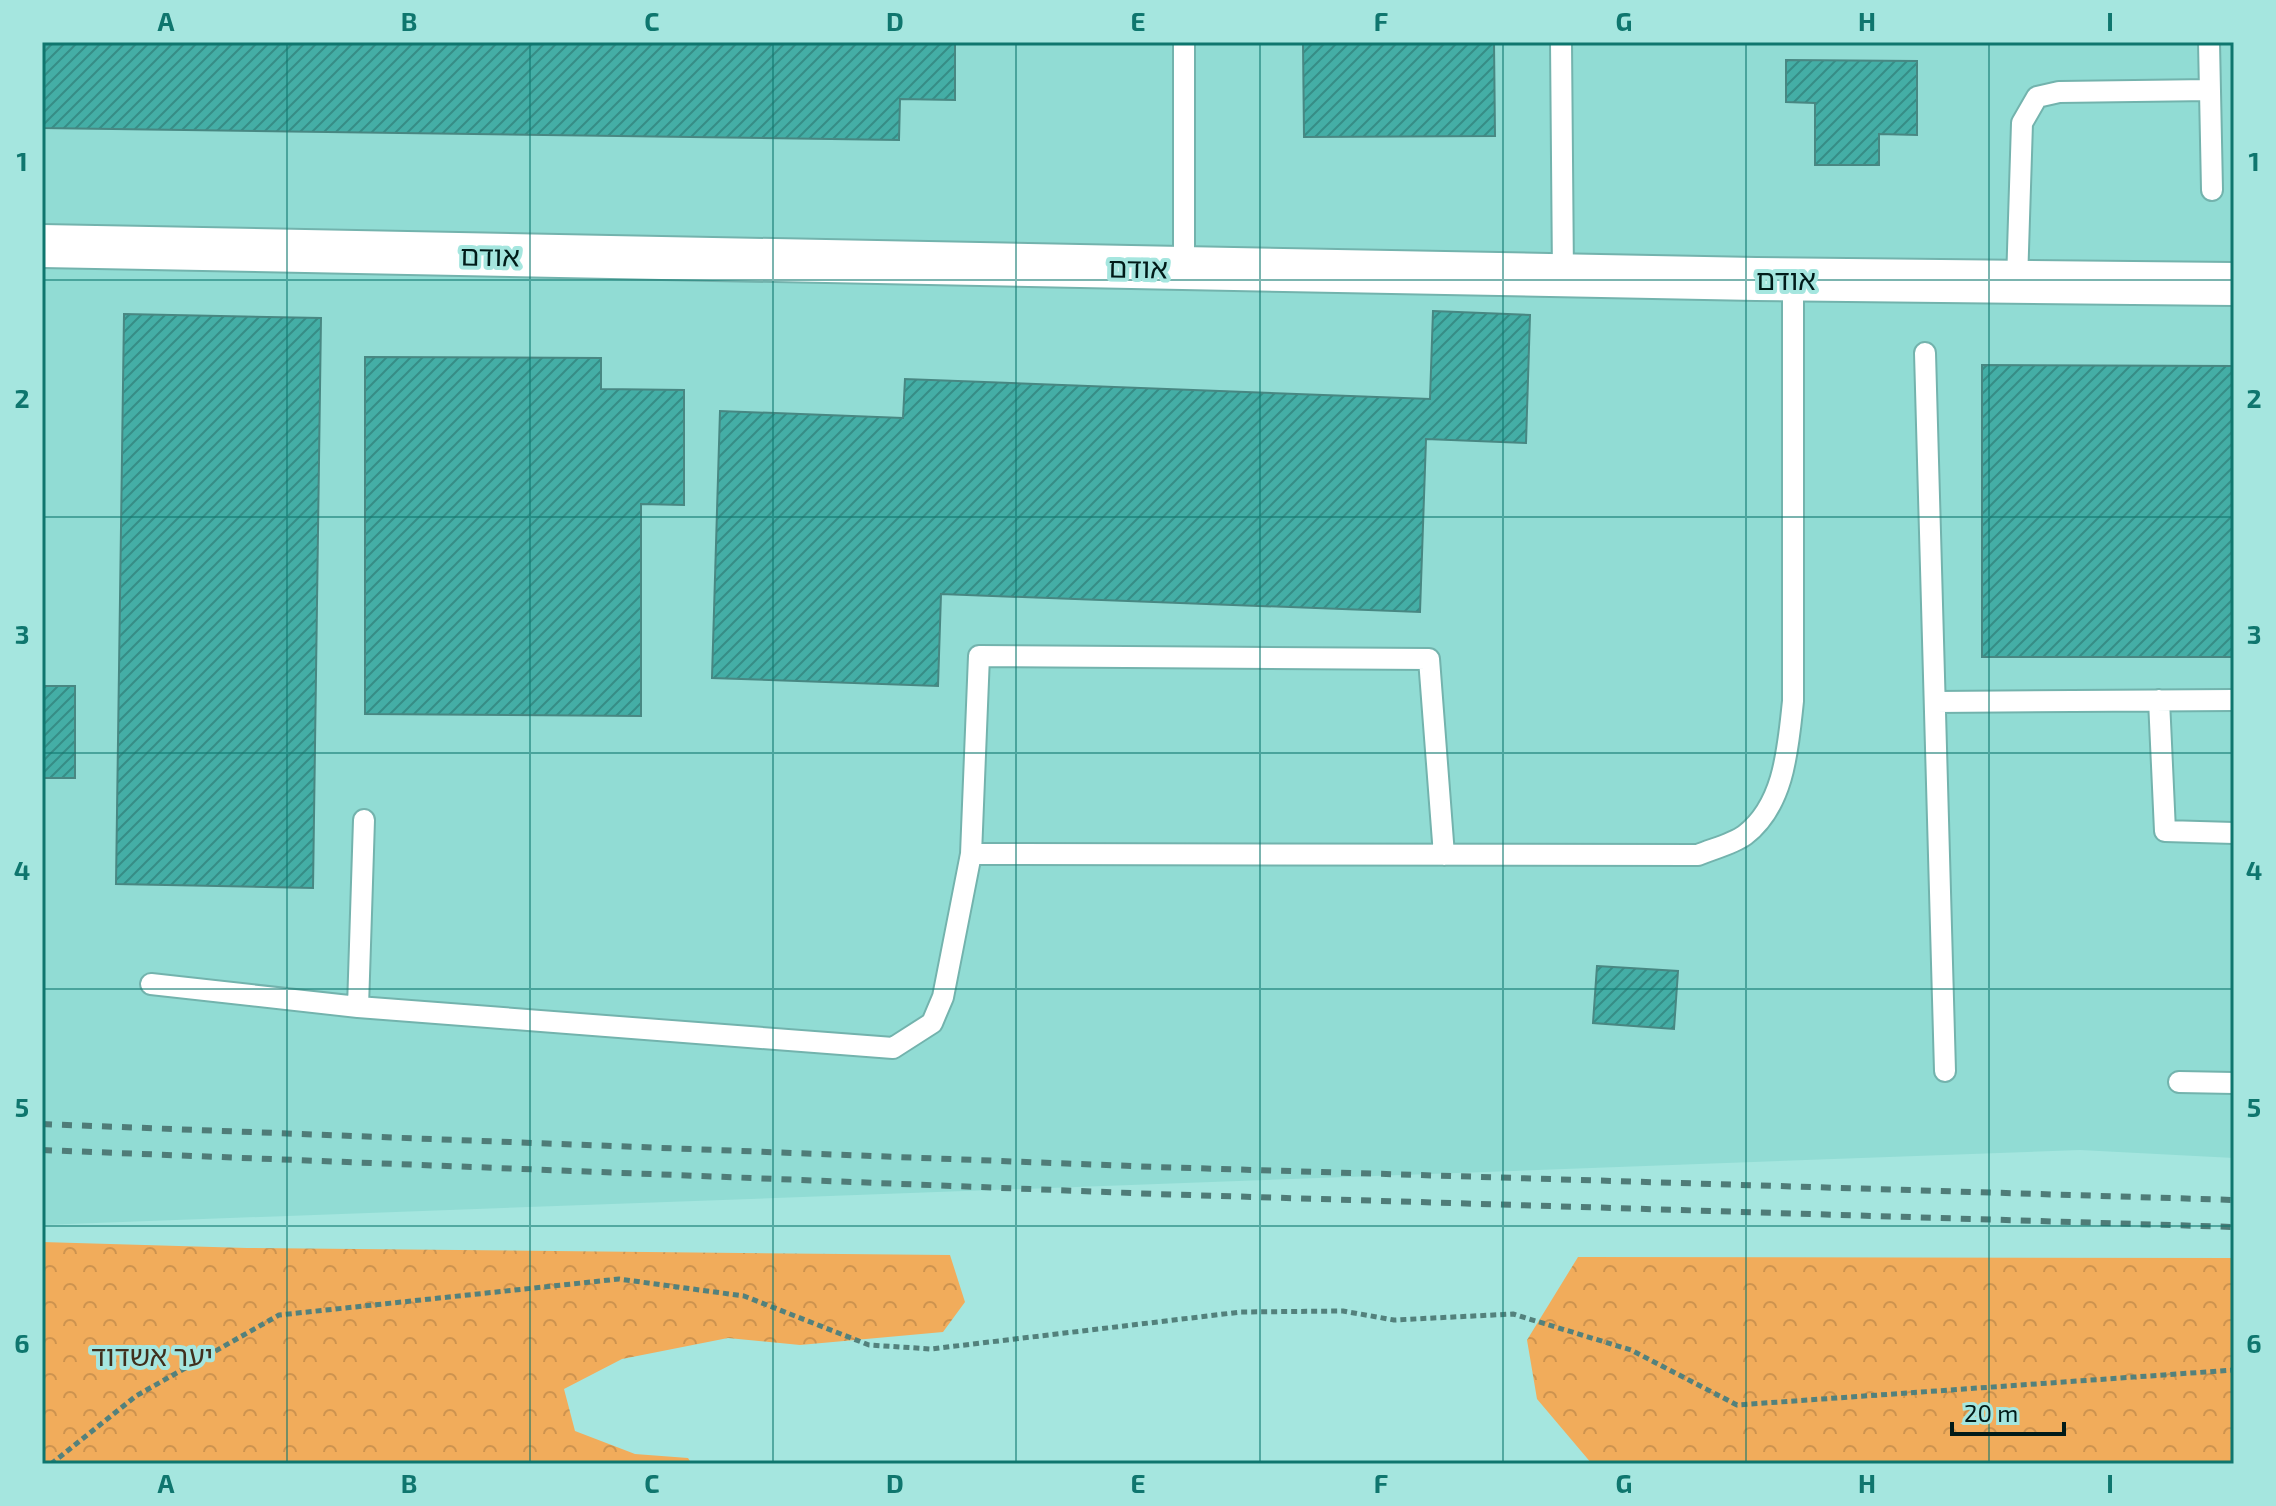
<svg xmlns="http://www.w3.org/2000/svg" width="2276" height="1506" viewBox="0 0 2276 1506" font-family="'Exo 2','Noto Sans Hebrew',sans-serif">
<defs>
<pattern id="forest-crowns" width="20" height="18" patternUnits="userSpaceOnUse" patternTransform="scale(2)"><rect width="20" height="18" fill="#f1ac5b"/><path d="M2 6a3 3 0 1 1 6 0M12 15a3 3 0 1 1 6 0" fill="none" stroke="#cd934f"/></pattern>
<pattern id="building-hatch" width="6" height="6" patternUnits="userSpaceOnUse" patternTransform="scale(2)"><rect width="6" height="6" fill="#44aea6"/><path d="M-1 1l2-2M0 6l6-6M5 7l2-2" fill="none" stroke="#368d86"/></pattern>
</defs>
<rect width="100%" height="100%" fill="#a5e6df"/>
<!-- built -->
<path fill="#91dcd4" d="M42,42H2234V1158L2080,1150L42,1225Z"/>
<!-- forest -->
<path fill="url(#forest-crowns)" d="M42,1242L247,1248L950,1255L965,1302L943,1332L800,1345L728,1338L622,1359L564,1389L575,1431L635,1454L688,1458L692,1464H42Z
M1578,1257L2234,1258V1464H1592L1537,1399L1527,1340Z"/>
<!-- building -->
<path fill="url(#building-hatch)" stroke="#488782" stroke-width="2" d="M42,42H955V100L900,99L899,140L42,128Z
M1303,42H1494L1495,136L1304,137Z
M1786,60L1917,61V135L1879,134V165H1815V103L1786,102Z
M1433,311L1530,315L1526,443L1426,439L1420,612L941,594L938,686L712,678L720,411L903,418L905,379L1430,399Z
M124,314L321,318L313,888L116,884Z
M365,357L601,358V389L684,390V505L641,504V716L365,714Z
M1982,365L2234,366V657H1982Z
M42,686H75V778H42Z
M1597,966L1678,971L1674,1029L1593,1023Z"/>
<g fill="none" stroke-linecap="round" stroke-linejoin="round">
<defs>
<path id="lane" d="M1561,42L1563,275
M2209,42L2212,190
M1184,268V42
M2017,282L2022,123L2037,97L2059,92L2210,90
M1925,353L1945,1071
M2159,700L2165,831L2234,833
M1935,702L2234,700
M364,820L358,1007L893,1048L932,1023L943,997L971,854L979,656L1429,659L1444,855
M971,854L1698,855C1712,849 1733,844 1745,835C1785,804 1788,747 1793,701V279
M151,984L358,1007
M2179,1082L2234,1083"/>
<path id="street" d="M42,246L1756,279L2234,284"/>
</defs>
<!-- lane casing -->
<use href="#lane" stroke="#73b3ad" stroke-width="24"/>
<!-- street casing -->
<use href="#street" stroke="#73b3ad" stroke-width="46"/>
<!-- path -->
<path stroke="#53817c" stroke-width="5" stroke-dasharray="6 4" stroke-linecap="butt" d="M51,1464L136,1396L279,1315L619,1279L744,1296L869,1345L931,1349L1241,1312L1343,1311L1394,1320L1513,1314L1631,1350L1737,1405L2234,1370"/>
<!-- lane -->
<use href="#lane" stroke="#fff" stroke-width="20"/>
<!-- street -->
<use href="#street" stroke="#fff" stroke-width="42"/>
<!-- rail -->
<path stroke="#4f7c78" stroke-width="6" stroke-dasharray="10 10" stroke-linecap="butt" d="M42,1124L1157,1167L2234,1200
M42,1150L1156,1194L2234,1227"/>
</g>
<!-- grid -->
<path fill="none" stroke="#0f766e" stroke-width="2" stroke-opacity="0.55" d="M287,42V1464M530,42V1464M773,42V1464M1016,42V1464M1260,42V1464M1503,42V1464M1746,42V1464M1989,42V1464M42,280H2234M42,517H2234M42,753H2234M42,989H2234M42,1226H2234"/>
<g text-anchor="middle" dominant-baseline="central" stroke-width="8" stroke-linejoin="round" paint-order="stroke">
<!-- street labels -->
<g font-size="28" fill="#011b19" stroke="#a5e6df">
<text transform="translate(490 255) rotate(1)">אודם</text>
<text transform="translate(1138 267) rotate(1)">אודם</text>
<text x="1786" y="279">אודם</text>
</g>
<!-- park labels -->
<g font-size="28" fill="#402f1d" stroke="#a5e6df">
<text x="152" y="1355">יער אשדוד</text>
</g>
</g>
<!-- border -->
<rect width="2276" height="1506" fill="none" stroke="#a5e6df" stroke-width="88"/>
<!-- scale -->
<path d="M1952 1422v12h112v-12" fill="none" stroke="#011b19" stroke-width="4"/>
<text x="1964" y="1422" font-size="24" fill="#011b19" stroke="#a5e6df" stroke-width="6" paint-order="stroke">20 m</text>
<rect x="44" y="44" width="2188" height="1418" fill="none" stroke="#0f766e" stroke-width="3"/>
<g font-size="26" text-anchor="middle" font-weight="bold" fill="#0f766e">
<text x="166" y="31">A</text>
<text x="409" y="31">B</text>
<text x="652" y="31">C</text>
<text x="895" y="31">D</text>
<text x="1138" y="31">E</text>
<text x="1381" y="31">F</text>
<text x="1624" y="31">G</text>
<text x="1867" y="31">H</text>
<text x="2110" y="31">I</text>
<text x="22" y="171">1</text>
<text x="2254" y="171">1</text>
<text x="22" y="408">2</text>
<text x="2254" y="408">2</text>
<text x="22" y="644">3</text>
<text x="2254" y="644">3</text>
<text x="22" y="880">4</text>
<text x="2254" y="880">4</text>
<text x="22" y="1117">5</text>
<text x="2254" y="1117">5</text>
<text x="22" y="1353">6</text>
<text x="2254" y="1353">6</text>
<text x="166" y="1493">A</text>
<text x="409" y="1493">B</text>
<text x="652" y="1493">C</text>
<text x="895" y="1493">D</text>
<text x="1138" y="1493">E</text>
<text x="1381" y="1493">F</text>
<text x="1624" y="1493">G</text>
<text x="1867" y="1493">H</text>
<text x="2110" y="1493">I</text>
</g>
</svg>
